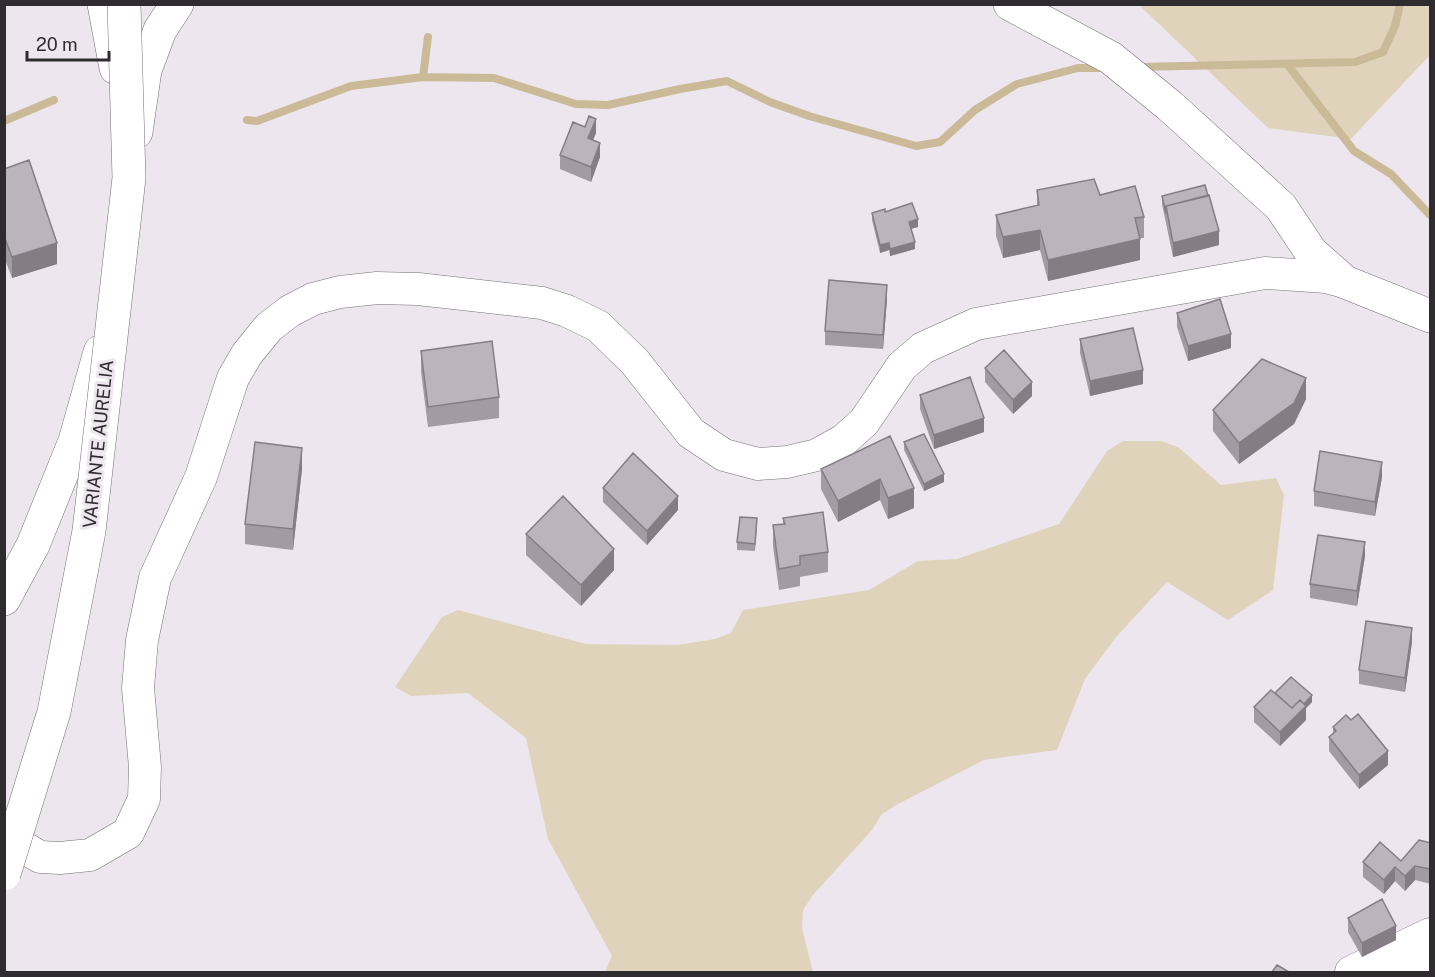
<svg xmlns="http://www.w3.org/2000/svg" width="1435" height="977" viewBox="0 0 1435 977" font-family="'Public Sans',sans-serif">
<rect width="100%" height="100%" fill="#eee6ef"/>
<!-- green -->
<path fill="#dfd4bb" d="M1139,5H1430V55L1351,139L1268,128Z
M1123,441H1161L1178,447L1221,485L1276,478L1284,495L1273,590L1228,620L1167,582L1117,636L1085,679L1057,750L984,760L898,804L882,814L872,830L813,895L803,910L802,928L813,972H605L612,956L548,839L526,738L468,693L411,696L395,687L442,617L458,610L586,644L677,645L715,639L731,633L743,610L869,590L918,561L957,559L1059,524L1107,451Z"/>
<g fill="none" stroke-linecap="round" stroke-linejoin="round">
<!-- stream -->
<path stroke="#caba97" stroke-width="8" d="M1287,64L1354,151L1391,174L1430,215
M1139,67L1355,62L1383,52L1395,26L1400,4
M423,77L428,37
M247,120L257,121L351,86L423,77L494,78L576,104L608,105L680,89L727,81L770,102L809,116L916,146L940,142L975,110L1017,84L1078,68H1105
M4,121L54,100"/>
<defs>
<path id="minor" d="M4,836L40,857L60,858L90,855L128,833L144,799L145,767L138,688L142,640L155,578L201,477L233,378L247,354L269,327L290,311L313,299L340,292L377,288L418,289L542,303L567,311L598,326L635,362L691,433L724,455L758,464L787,462L817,455L844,440L864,422L902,366L923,348L976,324L1265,273L1326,277L1345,282
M1351,972L1430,934
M1401,972L1430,960"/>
<path id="major" d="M1010,4L1111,58L1170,106L1281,207L1311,252L1345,282L1430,316"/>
<path id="highway" d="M104,4L116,68
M136,132L145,70L160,30L177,4
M4,599L33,545L75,441L100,352"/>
</defs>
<!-- minor casing -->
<use href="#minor" stroke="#766f77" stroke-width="33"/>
<!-- major casing -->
<use href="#major" stroke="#766f77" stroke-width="34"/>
<!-- highway casing -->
<use href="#highway" stroke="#766f77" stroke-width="34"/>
<!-- minor -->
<use href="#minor" stroke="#fff" stroke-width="32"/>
<!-- major -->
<use href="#major" stroke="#fff" stroke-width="33"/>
<!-- highway -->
<use href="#highway" stroke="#fff" stroke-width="33"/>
<defs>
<path id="highway-bridge" d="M4,874L54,712L89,531L129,178L124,4"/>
</defs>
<!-- highway-bridge casing -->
<use href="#highway-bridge" stroke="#766f77" stroke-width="34" stroke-linecap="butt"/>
<!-- highway-bridge -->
<use href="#highway-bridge" stroke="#fff" stroke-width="33"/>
</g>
<!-- wall -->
<path fill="#a29ba3" d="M596,133L593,140L600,157L591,182L560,169V155Z
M4,169L57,264L12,278L4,257Z
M1037,190L1100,195L1144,217V238H1140V260L1048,281L1040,250L1003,258L996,236V215L1037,205Z
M1162,196H1208L1219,245L1173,257L1162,204Z
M885,212L918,227L911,229L915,249L890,256L889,250L880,253L872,220V213Z
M887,299L883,349L825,345V331Z
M1177,313L1231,348L1188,361L1177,327Z
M1080,339L1143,384L1090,396L1080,353Z
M421,351L499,397V418L428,427L421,372Z
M985,368L1032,396L1013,414L985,382Z
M920,395L984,432L934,449L920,409Z
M1306,399L1294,424L1239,464L1213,431V410Z
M890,436L914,508L888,519L880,500L838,522L821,489V469Z
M904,442L944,482L924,491L904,450Z
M302,469L293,550L245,544V524Z
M1382,477L1375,516L1314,506V491Z
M603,488L678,510L647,545L603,502Z
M783,518L828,552V572L800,577V586L779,590L773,546V525L783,524Z
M757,526L755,551L737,550V542Z
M526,534L614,570L581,606L526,555Z
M1365,556L1357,606L1310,598V584Z
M1412,642L1405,692L1359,684V670Z
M1312,702L1306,708V720L1280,746L1254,722V707Z
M1333,727L1388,765L1359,789L1329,751V737L1333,733Z
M1431,843V884L1415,880L1405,891L1395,881L1384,894L1363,877V862L1401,861Z
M1348,918L1396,940L1362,957L1348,932Z"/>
<!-- shaded-wall -->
<path fill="#847e84" d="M596,119V133L588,152V138Z
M600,143V157L591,182V167Z
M918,219V227L909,229V222Z
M1040,230V250L1003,258V237Z
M1219,231V245L1173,257V243Z
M1140,239V260L1048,281V260Z
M915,242V249L890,256V249Z
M57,243V264L12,278V257Z
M889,243V250L880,253V245Z
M887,285V299L883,349V335Z
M1231,334V348L1188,361V346Z
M1143,370V384L1090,396V381Z
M1306,378V399L1294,424L1239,464V443Z
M1032,382V396L1013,414V400Z
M984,418V432L934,449V435Z
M302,448V469L293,550V529Z
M1382,462V477L1375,516V502Z
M944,474V482L924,491V484Z
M880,479V500L838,522V501Z
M914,488V508L888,519V498Z
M678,496V510L647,545V531Z
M1365,542V556L1357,606V591Z
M614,549V570L581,606V585Z
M1412,628V642L1405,692V678Z
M1312,695V702L1306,708V720L1280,746V732L1292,715Z
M1388,751V765L1359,789V775Z
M1415,866V880L1405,891V876Z
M1395,867V881L1384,894V880Z
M1396,926V940L1362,957V943Z"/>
<!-- building -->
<path fill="#bcb4bd" stroke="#847e84" stroke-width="1.5" d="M589,116L596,119L588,138L600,143L591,167L560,155L573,122L585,127Z
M29,160L57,243L12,257L4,236V169Z
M1094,179L1100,195L1135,186L1144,217L1135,218L1140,239L1048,260L1040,230L1003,237L996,215L1039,205L1037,190Z
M1205,185L1208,196L1166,206V213L1162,196Z
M1209,195L1219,231L1173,243L1166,206Z
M912,203L918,219L909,222L915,242L890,249L889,243L880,245L872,213L885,209V212Z
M829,280L887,285L883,335L825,331Z
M1220,299L1231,334L1188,346L1177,313Z
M1133,328L1143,370L1090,381L1080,339Z
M492,341L499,397L428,407L421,351Z
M1004,350L1032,382L1013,400L985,368Z
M1262,359L1306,378L1294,403L1239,443L1213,410Z
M970,377L984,418L934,435L920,395Z
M924,434L944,474L924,484L904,442Z
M890,436L914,488L888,498L880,479L838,501L821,469Z
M255,442L302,448L293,529L245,524Z
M1320,451L1382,462L1375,502L1314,491Z
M633,453L678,496L647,531L603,488Z
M563,496L614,549L581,585L526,534Z
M823,512L828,552L800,556V565L779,569L773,525L785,524L783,518Z
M740,517L757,518L755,544L737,542Z
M1318,535L1365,542L1357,591L1310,584Z
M1366,621L1412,628L1405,678L1359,670Z
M1291,677L1312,695L1304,704L1300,700L1292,708L1275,693Z
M1271,690L1292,708L1300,700L1306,706L1280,732L1254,707Z
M1358,714L1388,751L1359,775L1329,737L1336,731L1333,727L1346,715L1351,720Z
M1419,840L1431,843V869L1415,866L1405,876L1395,867L1384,880L1363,862L1380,842L1401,861Z
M1382,899L1396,926L1362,943L1348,918Z
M1277,965L1289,972H1272Z"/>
<g text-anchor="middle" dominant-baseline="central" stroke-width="6" stroke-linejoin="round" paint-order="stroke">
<!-- street labels -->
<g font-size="18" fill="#2f2c2f" stroke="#eee6ef">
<text transform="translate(98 444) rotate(-84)">VARIANTE AURELIA</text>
</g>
</g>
<!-- border -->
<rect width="1435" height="977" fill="none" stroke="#2f2c2f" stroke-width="12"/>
<!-- scale -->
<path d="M27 51v9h82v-9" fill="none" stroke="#2f2c2f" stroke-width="3"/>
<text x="36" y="51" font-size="18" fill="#2f2c2f" stroke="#eee6ef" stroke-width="4.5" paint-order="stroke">20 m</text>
</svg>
